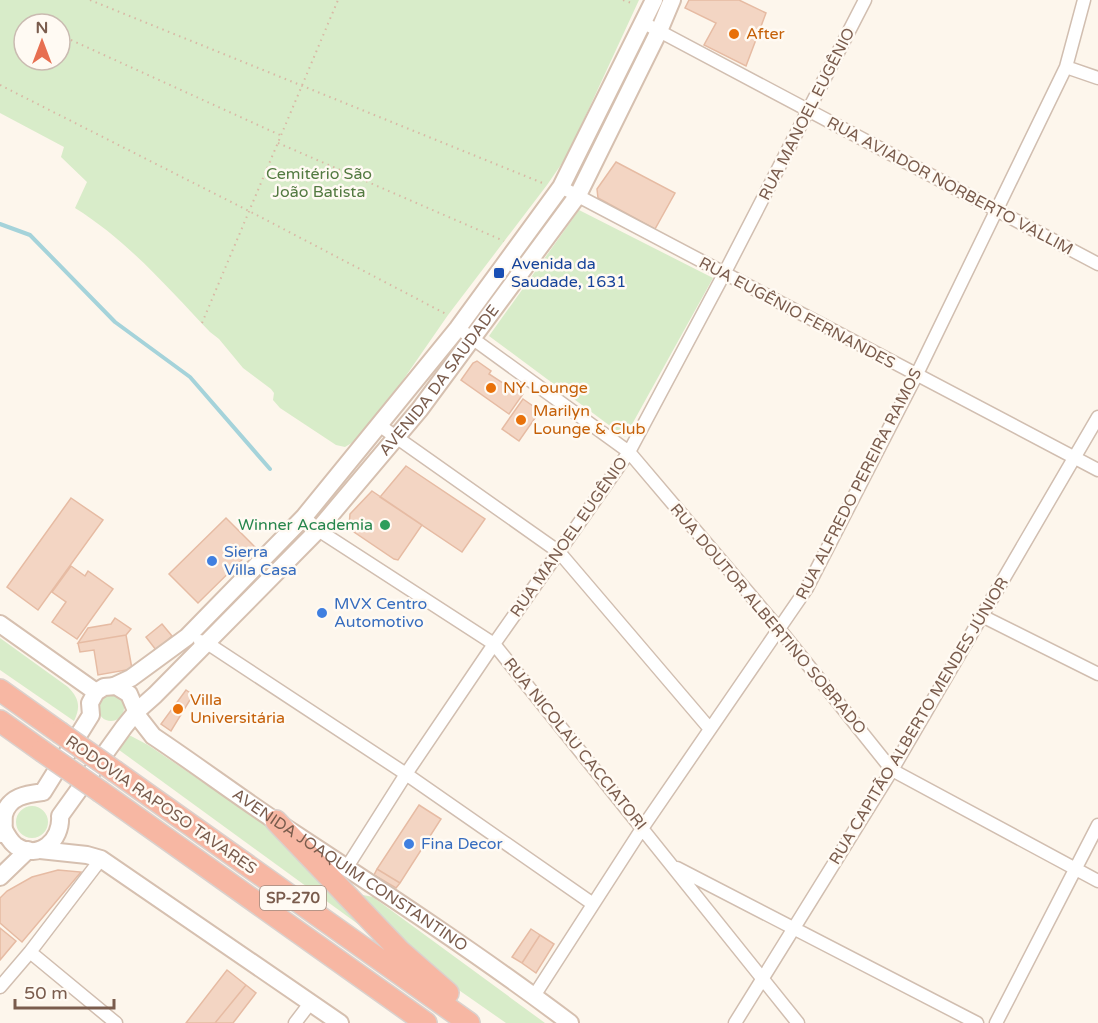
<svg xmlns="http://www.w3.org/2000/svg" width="1098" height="1023" viewBox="0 0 1098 1023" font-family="'Varela Round',sans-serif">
<rect width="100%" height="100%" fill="#fdf6ec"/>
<!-- green -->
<path fill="#d8ecc9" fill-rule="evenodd" d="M0,0H639L567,156L547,185L448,315L365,435L345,447L336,445L280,408L273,400L274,393L271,389L243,368L219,339L210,332C168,288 128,241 75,208L87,182L61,157L64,147L0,113ZM24,24H60V60H24Z
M579,210L713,278L625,437L489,336Z
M0,638L68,687C79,698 81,707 74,721L0,670Z
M98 708a13 13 0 1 1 26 0a13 13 0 1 1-26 0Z
M131,736L148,745L271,828L384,943L115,747L121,737Z
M16 822a16 16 0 1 1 32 0a16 16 0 1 1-32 0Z
M353,893L373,897L545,1023H506L453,986Z"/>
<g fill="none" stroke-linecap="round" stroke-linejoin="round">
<!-- stream -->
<path stroke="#a5d3da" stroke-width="4" d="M0,224L30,235L115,322L190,377L270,469"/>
</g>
<!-- building -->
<path fill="#f3d5c3" stroke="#e6bba3" stroke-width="1.5" d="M689,0H739L766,13L746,66L704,45L716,23L685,8Z
M616,162L675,193L655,229L598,198L597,189Z
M477,361L491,371L489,374L512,389L514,387L523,394L509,414L461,380L473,363Z
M523,399L540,411L519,441L502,429Z
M406,466L485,519L462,552L380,497Z
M372,491L422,525L398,560L394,559L351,530L349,526L350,514Z
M71,498L103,520L38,610L7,587Z
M226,518L255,547L198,603L169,574Z
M71,566L85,576L88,571L113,589L77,639L52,622L66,602L52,592Z
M115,618L131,629L126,635L78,643L88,628L111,624Z
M162,624L172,636L156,650L146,637Z
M126,635L132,669L98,675L94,650L80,652L78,643Z
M186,690L193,695L171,731L161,724Z
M419,805L441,819L400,883L377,869Z
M377,869L400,883L396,888L374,875Z
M58,870L81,872L22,942L0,923V898L7,891L32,877Z
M0,928L16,941L0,960Z
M531,929L540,935L522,963L512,957Z
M540,935L554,944L536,973L522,963Z
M227,970L246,985L215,1023H186Z
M246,985L256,993L233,1023H215Z"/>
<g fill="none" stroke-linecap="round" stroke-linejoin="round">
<defs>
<path id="street" d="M644,23L1098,264
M1066,67L1098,78
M561,187L1098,470
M458,328L629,452L780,630L892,770L1098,881
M379,425L559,552L710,729
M304,517L318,530L494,644L798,1023
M982,616L1098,674
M200,641L207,643L406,774L593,904
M347,867L406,774L494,644L629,452L724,274L865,0
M677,868L977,1023
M30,952L116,1023
M0,987L30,952L101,859
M534,996L643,827L807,588L916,376L1066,67L1084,0
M295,1023L311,1002
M735,1023L892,770L1098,417
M996,1023L1098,825"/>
<g id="secondary">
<path d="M0,624L96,692"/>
<path d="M114,686L131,678L187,637L304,517L458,328L561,187L654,0"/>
<path id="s1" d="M0,822C5,831 8,840 16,846C39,861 62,840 60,816L124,727L137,711L155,695L318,530L420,409L578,195L659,31L672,0"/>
<path id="s2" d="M2,834C5,827 3,822 4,815C9,796 27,794 43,792L91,715L90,703L96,692L104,687L116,686L129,694L139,718L153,736C195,764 235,794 277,822C376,887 476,952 570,1023"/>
<path d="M40,850L87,855L101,859L340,1023"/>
<path d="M0,877L28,850"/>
</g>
<path id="highway" d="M0,690L59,732
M0,721L42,751
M116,772L469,1023
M101,792L426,1023
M276,821L400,951L448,993"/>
</defs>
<!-- street casing -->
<use href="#street" stroke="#d1beb0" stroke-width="15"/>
<!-- secondary casing -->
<use href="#secondary" stroke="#d6c0b0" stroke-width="20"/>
<!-- highway casing -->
<use href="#highway" stroke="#dad1cd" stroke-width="24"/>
<!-- path -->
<path stroke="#d9b8a5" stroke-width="2" stroke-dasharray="1.5 4.5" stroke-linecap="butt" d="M90,0L545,184
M623,0L634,4
M31,22L36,24
M60,35L280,135
M0,85L249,211L448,315
M278,143L504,241
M202,323L338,0"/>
<!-- street -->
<use href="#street" stroke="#fff" stroke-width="12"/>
<!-- secondary -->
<use href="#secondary" stroke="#fff" stroke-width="16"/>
<!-- highway -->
<use href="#highway" stroke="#f7b7a3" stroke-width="21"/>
<defs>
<path id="highway-bridge" d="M59,732L116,772
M42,751L101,792"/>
</defs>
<!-- highway-bridge casing -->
<use href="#highway-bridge" stroke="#dad1cd" stroke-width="24" stroke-linecap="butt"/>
<!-- highway-bridge -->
<use href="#highway-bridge" stroke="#f7b7a3" stroke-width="21"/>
</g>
<!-- markers -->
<g fill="#e8710a" stroke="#fffaf3" stroke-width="2">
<circle cx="734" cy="34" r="6"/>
<circle cx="491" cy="388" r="6"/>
<circle cx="521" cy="420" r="6"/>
<circle cx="178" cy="709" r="6"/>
</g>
<rect fill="#1a4fb4" stroke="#fffaf3" stroke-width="2" x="493" y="267" width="12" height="12" rx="3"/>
<circle fill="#2e9e5b" stroke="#fffaf3" stroke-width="2" cx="385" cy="525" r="6"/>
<g fill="#3f7fe0" stroke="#fffaf3" stroke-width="2">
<circle cx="212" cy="561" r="6"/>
<circle cx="322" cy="613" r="6"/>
<circle cx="409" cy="844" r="6"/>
</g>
<g text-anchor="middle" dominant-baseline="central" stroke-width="5" stroke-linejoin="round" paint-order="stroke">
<!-- shield labels -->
<rect fill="#fffaf3" stroke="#a28b7f" stroke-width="1.5" x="260" y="886" width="66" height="24" rx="4.5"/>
<g font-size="15" font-weight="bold" fill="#7a5c4d">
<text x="293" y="898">SP-270</text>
</g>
<!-- food labels -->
<g font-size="16" fill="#c56008" stroke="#fffaf3" text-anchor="start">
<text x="746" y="34">After</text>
<text x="503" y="388">NY Lounge</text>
<text x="533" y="411">Marilyn<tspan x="533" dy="18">Lounge &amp; Club</tspan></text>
<text x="190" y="700">Villa<tspan x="190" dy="18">Universitária</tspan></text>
</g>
<!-- street labels -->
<g font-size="16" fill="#7a5c4d" stroke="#fffaf3">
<text transform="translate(807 114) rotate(-63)">RUA MANOEL EUGÊNIO</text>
<text transform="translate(950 186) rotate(28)">RUA AVIADOR NORBERTO VALLIM</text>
<text transform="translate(797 313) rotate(28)">RUA EUGÊNIO FERNANDES</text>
<text stroke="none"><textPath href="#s1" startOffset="675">AVENIDA DA SAUDADE</textPath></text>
<text transform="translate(859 484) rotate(-63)">RUA ALFREDO PEREIRA RAMOS</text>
<text transform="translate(569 537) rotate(-55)">RUA MANOEL EUGÊNIO</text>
<text transform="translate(768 619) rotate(50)">RUA DOUTOR ALBERTINO SOBRADO</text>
<text transform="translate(919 721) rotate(-59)">RUA CAPITÃO ALBERTO MENDES JÚNIOR</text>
<text transform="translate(575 744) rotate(51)">RUA NICOLAU CACCIATORI</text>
<text transform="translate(161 805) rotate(35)">RODOVIA RAPOSO TAVARES</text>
<text stroke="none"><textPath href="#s2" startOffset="507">AVENIDA JOAQUIM CONSTANTINO</textPath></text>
</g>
<!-- park labels -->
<g font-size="16" fill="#537a41" stroke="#fffaf3">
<text x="319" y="174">Cemitério São<tspan x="319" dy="18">João Batista</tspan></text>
</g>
<!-- transit labels -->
<g font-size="16" fill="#164399" stroke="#fffaf3" text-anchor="start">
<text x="511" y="264">Avenida da<tspan x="511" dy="18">Saudade, 1631</tspan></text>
</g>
<!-- leisure labels -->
<g font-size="16" fill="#27864d" stroke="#fffaf3" text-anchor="end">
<text x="373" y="525">Winner Academia</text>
</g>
<!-- shop labels -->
<g font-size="16" fill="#366cbe" stroke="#fffaf3" text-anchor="start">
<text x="224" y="552">Sierra<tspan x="224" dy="18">Villa Casa</tspan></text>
<text x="334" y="604">MVX Centro<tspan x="334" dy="18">Automotivo</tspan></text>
<text x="421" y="844">Fina Decor</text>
</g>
</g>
<!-- north arrow -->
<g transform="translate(42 42)"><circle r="28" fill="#fffaf3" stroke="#cabbb1" stroke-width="1.5"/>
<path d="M0-4.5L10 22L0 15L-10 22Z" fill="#e76f51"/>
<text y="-9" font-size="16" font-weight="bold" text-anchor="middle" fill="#7a5c4d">N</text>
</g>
<!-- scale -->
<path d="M15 999v9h99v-9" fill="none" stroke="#7a5c4d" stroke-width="3"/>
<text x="24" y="999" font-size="18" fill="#7a5c4d" stroke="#fffaf3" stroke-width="4.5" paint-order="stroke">50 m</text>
</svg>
